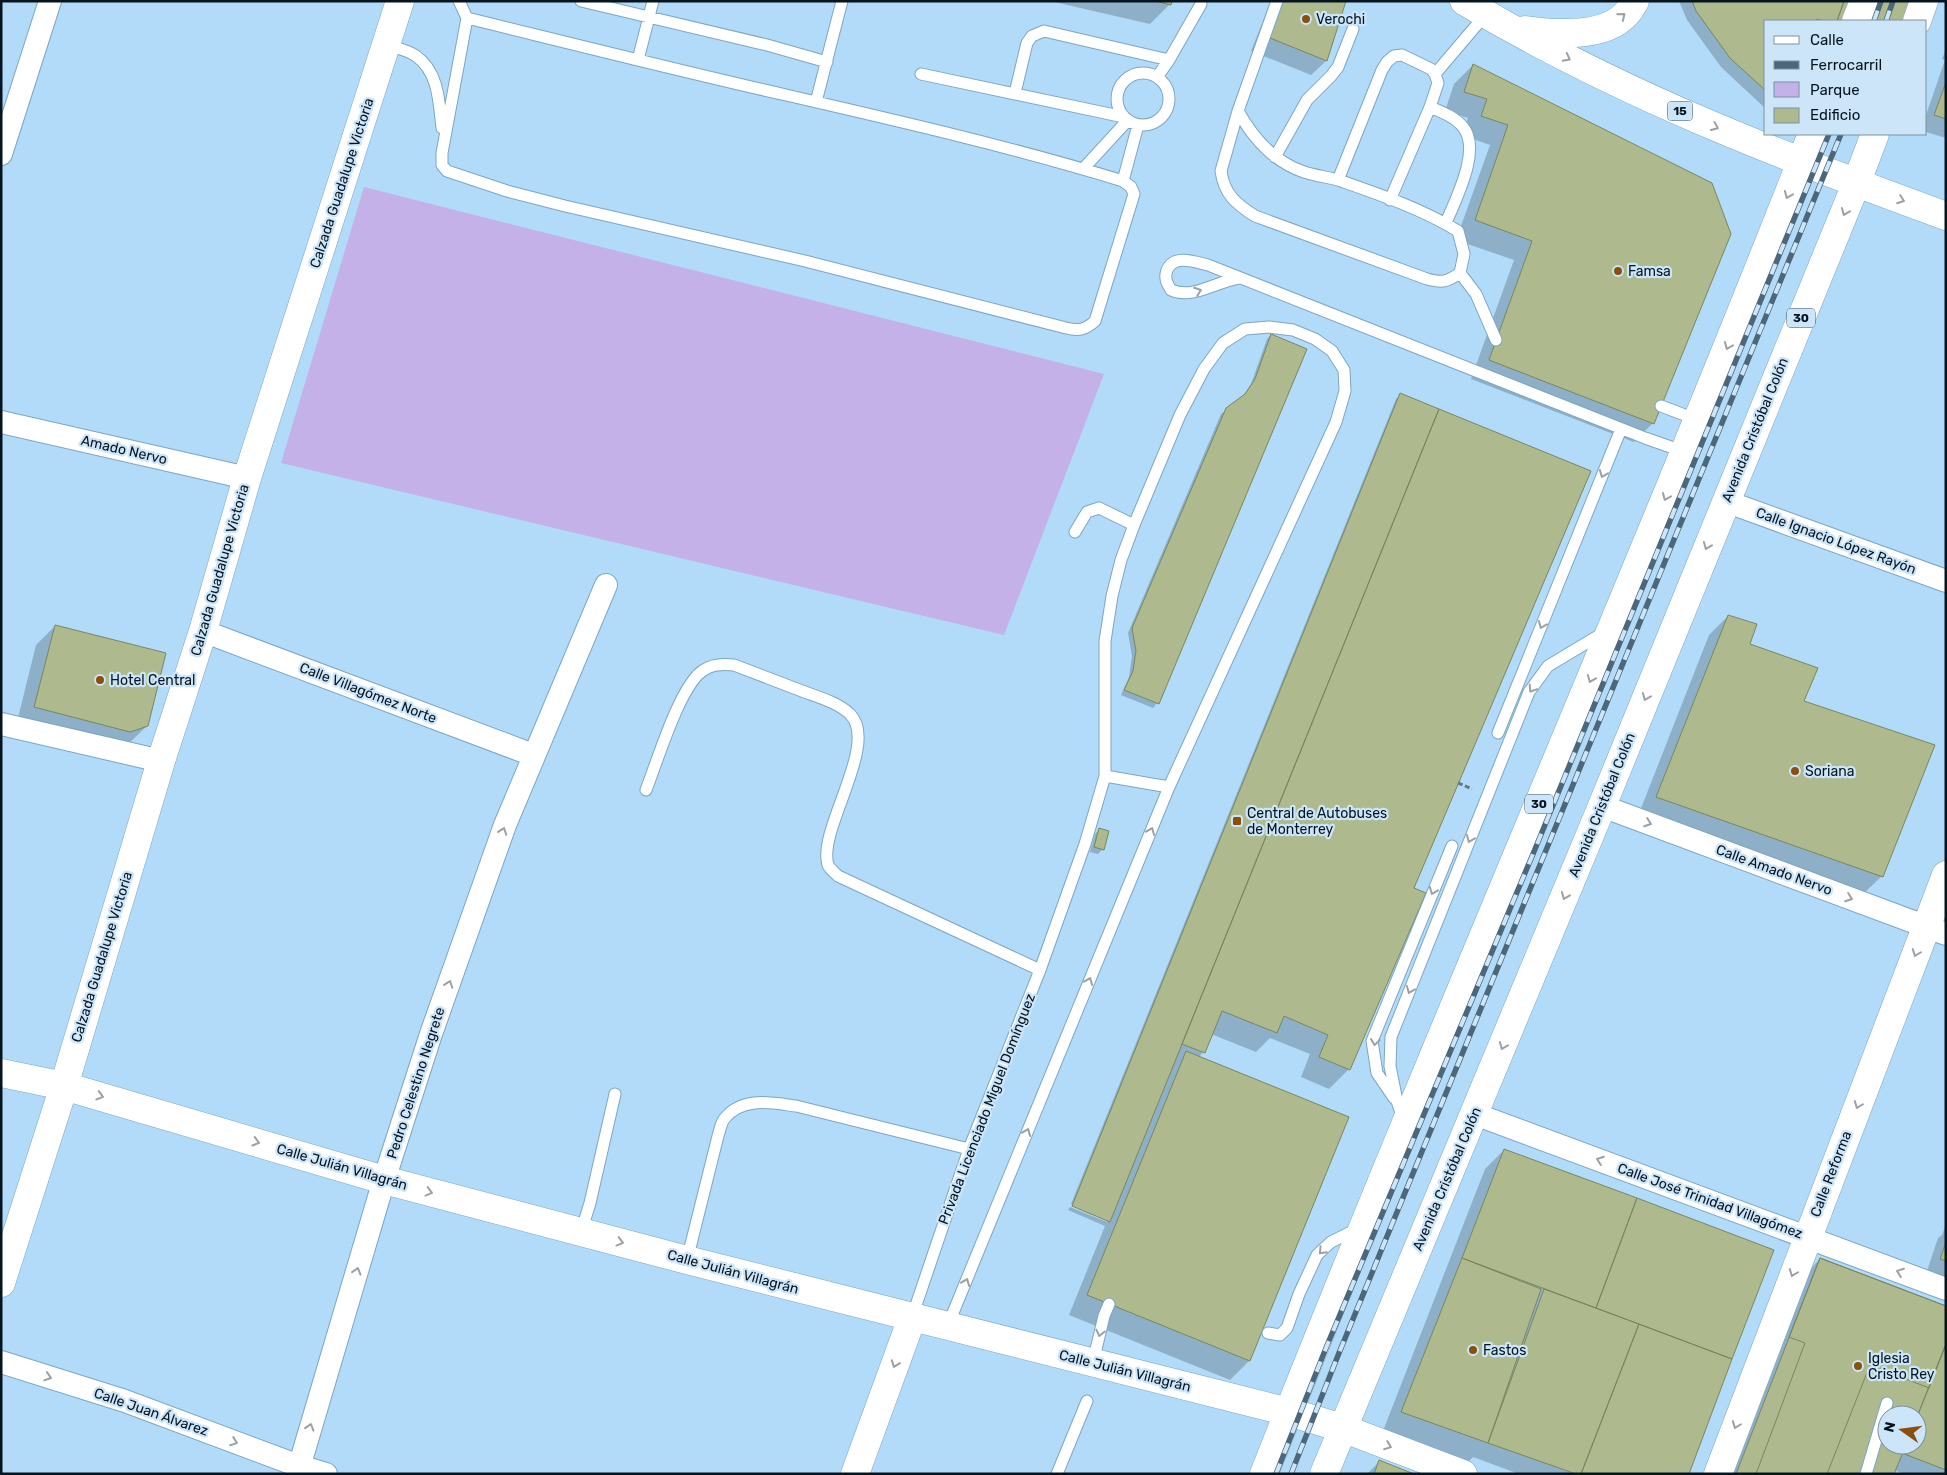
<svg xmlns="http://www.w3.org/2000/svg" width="1947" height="1475" viewBox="0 0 1947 1475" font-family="Rubik,sans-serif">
<rect width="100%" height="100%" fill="#b1dbf9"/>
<!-- green -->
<path fill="#c3b1e7" d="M364,187L1104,374L1004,635L281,463Z"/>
<!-- shadow -->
<path fill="#0003" fill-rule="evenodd" d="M1050,1H1170V4L1150,24Z
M1271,1H1344L1326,61L1311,75L1251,51Z
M1679,1H1930L1922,21H1766V109L1721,67L1687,20Z
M1946,49V138L1926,132V115L1945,60L1942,59Z
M1473,65L1729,234L1653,423L1634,442L1471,379L1514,260L1456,240L1490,145L1462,135L1468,118L1445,111L1454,84Z
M1271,335L1157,703L1153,708L1121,695L1129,677L1132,656L1128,633L1221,414L1242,398L1251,384L1267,339Z
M1401,394L1412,889L1349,1069L1329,1089L1301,1077L1310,1054L1270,1038L1256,1052L1211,1034L1203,1052L1199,1057L1249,1361L1230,1380L1069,1315L1105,1226L1068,1210L1070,1207L1107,1222V1219L1071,1204L1396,399Z
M1728,616L1749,645L1802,701L1882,876L1862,895L1638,816L1709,635Z
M55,626L147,726L127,745L16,726L36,645Z
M1099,830L1103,849L1098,854L1090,852L1095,834Z
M1504,1150L1637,1199L1687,1474H1519L1473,1457L1468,1462L1383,1431L1485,1169Z
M1946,1224V1281L1926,1274L1938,1238L1942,1235Z
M1820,1259L1946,1308V1474H1904L1894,1470L1893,1474H1725L1801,1278ZM1887,1415H1917V1445H1887Z
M1379,1462L1410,1474H1367Z"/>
<!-- building -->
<path fill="#aeba8e" stroke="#7b865d" d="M1155,1H1172L1171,5Z
M1279,1H1346L1327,61L1265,36Z
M1692,1H1844L1837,21H1823L1817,19L1816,21H1766V91L1730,58L1696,11Z
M1844,1H1931L1923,21H1837Z
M1473,64L1712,183L1731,234L1654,424L1489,360L1532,241L1475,220L1508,125L1481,116L1487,99L1464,92Z
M1946,82V119L1934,115Z
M1271,334L1307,349L1159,704L1124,690L1133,671L1136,651L1132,628L1226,408L1245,394L1255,379Z
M1400,393L1439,409L1110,1222L1072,1206Z
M1439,409L1591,471L1414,888L1426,893L1350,1070L1319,1057L1328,1035L1284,1016L1277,1033L1222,1011L1205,1053L1182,1044Z
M1728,615L1757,624L1750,644L1818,668L1804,701L1935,745L1883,877L1656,797Z
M55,625L166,653L148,726L130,732L34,707Z
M1099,828L1109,831L1104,850L1094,847Z
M1186,1051L1349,1117L1250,1361L1087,1295Z
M1504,1149L1637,1198L1596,1308L1462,1258Z
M1637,1198L1774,1250L1732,1359L1596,1308Z
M1946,1242V1261L1940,1259Z
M1462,1258L1541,1289L1488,1443L1401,1412Z
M1820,1258L1946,1306V1344L1917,1417V1415H1887V1445H1906L1894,1474H1736Z
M1820,1258L1946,1306V1344L1929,1388L1870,1365L1827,1474H1756L1805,1343L1789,1337Z
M1544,1289L1639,1324L1581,1474H1576L1488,1443Z
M1639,1324L1732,1359L1689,1474H1581Z
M1946,1344V1470L1902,1453L1906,1445H1917V1417Z
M1379,1460L1414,1474H1374Z"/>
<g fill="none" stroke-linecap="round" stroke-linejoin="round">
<defs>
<path id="service" d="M459,1L467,18
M581,1L767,45L827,62
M467,18C573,44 680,71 786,95C899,121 1012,147 1123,181L1131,187L1134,194L1095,321C1085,330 1079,331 1066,328L805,261L565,206L507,191L447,171L442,165V153Z
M387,45C396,48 408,50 416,56C439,72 439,103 442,128
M638,60L653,1
M1117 99a26 26 0 1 1 52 0a26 26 0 1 1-52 0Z
M921,74L1124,117
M1435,74L1486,14
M1157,77L1169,60L1201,4
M1015,93L1027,43L1032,36L1044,31L1169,60
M816,102L842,1
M1430,107C1442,112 1455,117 1463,127C1482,150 1455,200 1446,223
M1238,111C1253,138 1274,162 1304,172C1316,176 1329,177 1341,181C1381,195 1422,209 1458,231L1464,254L1460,273C1447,282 1442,283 1427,279L1255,216C1236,204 1224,194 1221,171Z
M1238,111L1277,1
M1275,157L1307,100L1331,76L1338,67L1353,29
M1083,169L1128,120
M1338,180L1382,70L1387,62L1394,56L1402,55L1431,69L1435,74L1438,83L1430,107L1390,200
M1123,181L1138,125
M1460,273L1476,294L1496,340
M1240,278C1216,281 1194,300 1171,290C1167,284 1164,278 1167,270C1174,254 1195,262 1208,265L1645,438L1685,452
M1661,406L1698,420
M1075,532L1087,512L1099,508L1134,525
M1498,733L1621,429
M1105,776L1169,787
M646,790C657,762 679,689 701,672C711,664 722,664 734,665C757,674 779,682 802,691C818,697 837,702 850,714C880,744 817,830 828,865C830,869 835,873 838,876L1040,970
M1394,1098L1377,1073L1372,1041L1452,846
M1403,1119L1397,1101L1390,1066L1391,1037L1529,692L1548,666L1603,633
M581,1232L590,1203L615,1094
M687,1260L718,1136C720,1130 721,1122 725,1118C743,1096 772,1103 796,1106L969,1149
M912,1317L969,1149L1040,970L1085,844L1105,776V641L1112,596L1121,560L1134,525L1180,415L1204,369L1223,343L1245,329L1269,327L1293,330L1315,339L1332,351L1344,370L1345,391L1336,422L1169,787L948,1325
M1268,1333L1280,1335L1287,1328L1299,1294L1317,1255L1331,1242L1359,1228
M1093,1362L1104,1316L1109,1304
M1057,1474L1087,1401
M1866,1474L1887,1403"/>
<path id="minor" d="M1,154L50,1
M1,422L247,478
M1725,501L1946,581
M203,631L533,755
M1,724L161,761
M1602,806L1946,934
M1475,1114L1946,1289
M1,1362L125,1401L299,1466L326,1474
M297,1474L384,1180L431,1034L505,825L606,585"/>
<path id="tertiary" d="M1,1073L64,1086L384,1180L687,1260L1289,1412L1342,1428L1463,1474
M1,1283L64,1086L161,761L203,631L247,478L400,1
M855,1474L912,1318
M1718,1474L1946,875"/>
<path id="primary" d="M1856,21L1864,1
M1917,21L1924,1
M1264,1474C1441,1025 1636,583 1812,134
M1324,1474L1602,806L1856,184L1875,134"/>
<path id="trunk" d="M1464,1C1615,92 1781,156 1946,216
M1525,30C1554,34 1603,39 1626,14C1630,11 1632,5 1635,1"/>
</defs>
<!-- service casing -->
<use href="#service" stroke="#7da6c3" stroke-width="13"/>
<!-- minor casing -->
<use href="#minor" stroke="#7da6c3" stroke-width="24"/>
<!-- tertiary casing -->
<use href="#tertiary" stroke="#7da6c3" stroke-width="29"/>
<!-- primary casing -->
<use href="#primary" stroke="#7da6c3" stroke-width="29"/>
<!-- trunk casing -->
<use href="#trunk" stroke="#7da6c3" stroke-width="29"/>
<!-- path -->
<path stroke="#5e7b90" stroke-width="3" stroke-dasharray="5 2.5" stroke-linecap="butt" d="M1458,783L1472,789"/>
<!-- service -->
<use href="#service" stroke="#fff" stroke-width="11"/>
<!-- minor -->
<use href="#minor" stroke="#fff" stroke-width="22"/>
<!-- tertiary -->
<use href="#tertiary" stroke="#fff" stroke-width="28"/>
<!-- primary -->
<use href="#primary" stroke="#fff" stroke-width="28"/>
<!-- trunk -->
<use href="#trunk" stroke="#fff" stroke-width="28"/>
<defs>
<path id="rail" d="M1874,21L1881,1
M1886,21L1893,1
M1276,1474L1326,1348L1533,854L1829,134
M1291,1474L1339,1353L1841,134"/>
</defs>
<!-- rail casing -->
<use href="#rail" stroke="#4d677a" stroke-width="5.5"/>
<!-- rail -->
<use href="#rail" stroke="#cce5f8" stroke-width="4" stroke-dasharray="11" stroke-linecap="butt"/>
</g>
<!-- one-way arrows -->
<defs><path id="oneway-chevron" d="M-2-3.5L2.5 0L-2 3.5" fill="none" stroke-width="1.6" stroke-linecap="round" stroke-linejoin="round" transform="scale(1.25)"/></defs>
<g stroke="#9ba1a5">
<use href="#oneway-chevron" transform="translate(1622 16) rotate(-40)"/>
<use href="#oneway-chevron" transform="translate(1567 58) rotate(27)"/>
<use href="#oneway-chevron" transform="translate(1715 127) rotate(24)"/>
<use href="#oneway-chevron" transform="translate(1788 195) rotate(112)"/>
<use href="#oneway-chevron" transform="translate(1901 200) rotate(20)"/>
<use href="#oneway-chevron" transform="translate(1845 212) rotate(112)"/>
<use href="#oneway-chevron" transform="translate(1198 291) rotate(-20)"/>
<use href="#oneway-chevron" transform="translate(1728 346) rotate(112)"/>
<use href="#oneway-chevron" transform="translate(1603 474) rotate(112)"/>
<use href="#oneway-chevron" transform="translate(1666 497) rotate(113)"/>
<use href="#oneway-chevron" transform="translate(1707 546) rotate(112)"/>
<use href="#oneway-chevron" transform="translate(1542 625) rotate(112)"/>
<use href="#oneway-chevron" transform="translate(1591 679) rotate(112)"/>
<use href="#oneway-chevron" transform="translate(1532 689) rotate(123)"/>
<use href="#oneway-chevron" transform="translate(1646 697) rotate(112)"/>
<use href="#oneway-chevron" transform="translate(1648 823) rotate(20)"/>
<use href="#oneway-chevron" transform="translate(503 831) rotate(-70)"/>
<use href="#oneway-chevron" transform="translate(1151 831) rotate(-68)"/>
<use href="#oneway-chevron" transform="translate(1470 839) rotate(112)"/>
<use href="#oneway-chevron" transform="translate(1433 891) rotate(112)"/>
<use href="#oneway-chevron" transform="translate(1565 896) rotate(112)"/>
<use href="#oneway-chevron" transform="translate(1849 898) rotate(20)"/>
<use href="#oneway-chevron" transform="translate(1916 953) rotate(111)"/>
<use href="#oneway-chevron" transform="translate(1089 981) rotate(-68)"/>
<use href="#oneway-chevron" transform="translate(449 984) rotate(-71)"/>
<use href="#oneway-chevron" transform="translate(1410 990) rotate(112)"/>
<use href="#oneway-chevron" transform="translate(1375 1042) rotate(97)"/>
<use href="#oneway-chevron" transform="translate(1503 1046) rotate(112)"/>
<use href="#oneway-chevron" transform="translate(100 1096) rotate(16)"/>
<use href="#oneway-chevron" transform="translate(1858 1105) rotate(111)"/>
<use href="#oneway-chevron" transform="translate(1027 1132) rotate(-68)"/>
<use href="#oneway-chevron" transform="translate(256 1142) rotate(16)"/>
<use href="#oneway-chevron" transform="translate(1600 1160) rotate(-160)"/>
<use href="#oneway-chevron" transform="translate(429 1192) rotate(15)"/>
<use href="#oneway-chevron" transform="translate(620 1242) rotate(15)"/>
<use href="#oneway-chevron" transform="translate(1322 1251) rotate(134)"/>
<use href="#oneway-chevron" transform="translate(357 1271) rotate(-73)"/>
<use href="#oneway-chevron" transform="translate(1900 1272) rotate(-159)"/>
<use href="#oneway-chevron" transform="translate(1793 1273) rotate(111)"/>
<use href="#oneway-chevron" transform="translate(966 1282) rotate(-68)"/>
<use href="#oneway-chevron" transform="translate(1100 1333) rotate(103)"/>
<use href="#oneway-chevron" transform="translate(895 1364) rotate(110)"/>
<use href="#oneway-chevron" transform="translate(48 1377) rotate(18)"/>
<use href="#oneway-chevron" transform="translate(1736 1425) rotate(111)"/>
<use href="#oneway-chevron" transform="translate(310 1427) rotate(-73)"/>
<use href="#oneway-chevron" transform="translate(234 1442) rotate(21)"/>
<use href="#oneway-chevron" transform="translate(1388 1446) rotate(21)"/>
</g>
<!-- markers -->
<g fill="#8a4e0d" stroke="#cce5f8" stroke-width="2">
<circle cx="1306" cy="19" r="5"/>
<circle cx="1618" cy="271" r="5"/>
<circle cx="100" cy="680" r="5"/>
<circle cx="1795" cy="771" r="5"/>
<rect x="1232" y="816" width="10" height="10" rx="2.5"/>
<circle cx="1473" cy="1350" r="5"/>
<circle cx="1858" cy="1366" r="5"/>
</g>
<g text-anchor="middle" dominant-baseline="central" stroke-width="4.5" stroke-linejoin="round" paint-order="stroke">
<!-- shield labels -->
<g fill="#cce5f8" stroke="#415360" stroke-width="1">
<rect x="1667.5" y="101.5" width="25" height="19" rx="4"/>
<rect x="1787" y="308.5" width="28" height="19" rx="4"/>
<rect x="1525" y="794.5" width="28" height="19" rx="4"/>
</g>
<g font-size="12" font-weight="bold" fill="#05141f">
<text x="1680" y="111">15</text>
<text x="1801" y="318">30</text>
<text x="1539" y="804">30</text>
</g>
<!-- poi labels -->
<g font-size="14" fill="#05141f" stroke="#cce5f8" text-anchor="start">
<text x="1316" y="19">Verochi</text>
<text x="1628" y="271">Famsa</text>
<text x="110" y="680">Hotel Central</text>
<text x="1805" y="771">Soriana</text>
<text x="1247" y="813">Central de Autobuses<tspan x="1247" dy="16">de Monterrey</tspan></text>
<text x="1483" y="1350">Fastos</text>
<text x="1868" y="1358">Iglesia<tspan x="1868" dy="16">Cristo Rey</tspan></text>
</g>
<!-- street labels -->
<g font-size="14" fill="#05141f" stroke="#cce5f8">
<text transform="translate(342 183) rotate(-72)">Calzada Guadalupe Victoria</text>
<text transform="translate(1755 430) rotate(-68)">Avenida Cristóbal Colón</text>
<text transform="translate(124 450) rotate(13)">Amado Nervo</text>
<text transform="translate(1836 541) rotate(20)">Calle Ignacio López Rayón</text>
<text transform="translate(220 570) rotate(-74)">Calzada Guadalupe Victoria</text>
<text transform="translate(368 693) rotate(21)">Calle Villagómez Norte</text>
<text transform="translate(1602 805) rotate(-68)">Avenida Cristóbal Colón</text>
<text transform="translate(1774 870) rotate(20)">Calle Amado Nervo</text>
<text transform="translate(102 957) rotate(-73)">Calzada Guadalupe Victoria</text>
<text transform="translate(416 1083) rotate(-72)">Pedro Celestino Negrete</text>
<text transform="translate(987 1109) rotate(-69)">Privada Licenciado Miguel Domínguez</text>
<text transform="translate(342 1167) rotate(16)">Calle Julián Villagrán</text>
<text transform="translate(1831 1174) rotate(-69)">Calle Reforma</text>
<text transform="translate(1447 1179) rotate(-67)">Avenida Cristóbal Colón</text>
<text transform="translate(1710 1201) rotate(20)">Calle José Trinidad Villagómez</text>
<text transform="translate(733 1272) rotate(15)">Calle Julián Villagrán</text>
<text transform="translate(1125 1371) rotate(14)">Calle Julián Villagrán</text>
<text transform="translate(151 1412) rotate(19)">Calle Juan Álvarez</text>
</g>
</g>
<!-- border -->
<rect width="1947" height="1475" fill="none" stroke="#05141f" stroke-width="5"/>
<!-- legend -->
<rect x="1764" y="20" width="162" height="115" fill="#cce5f8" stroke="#7c91a1"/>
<rect x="1774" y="36" width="25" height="8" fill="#ffffff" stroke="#7c91a1"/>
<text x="1810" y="45" font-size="15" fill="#05141f">Calle</text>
<rect x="1774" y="61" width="25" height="8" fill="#4d677a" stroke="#7c91a1"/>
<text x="1810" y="70" font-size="15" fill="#05141f">Ferrocarril</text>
<rect x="1774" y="82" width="25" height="15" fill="#c3b1e7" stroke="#7c91a1"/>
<text x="1810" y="95" font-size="15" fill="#05141f">Parque</text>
<rect x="1774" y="108" width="25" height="15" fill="#aeba8e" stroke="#7c91a1"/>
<text x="1810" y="120" font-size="15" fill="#05141f">Edificio</text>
<!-- north arrow -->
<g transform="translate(1902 1430) rotate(284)"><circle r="24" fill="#cce5f8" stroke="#7c91a1"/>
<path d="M0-4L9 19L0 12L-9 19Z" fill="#8a4e0d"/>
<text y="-8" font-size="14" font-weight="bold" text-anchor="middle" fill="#05141f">N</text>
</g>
</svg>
